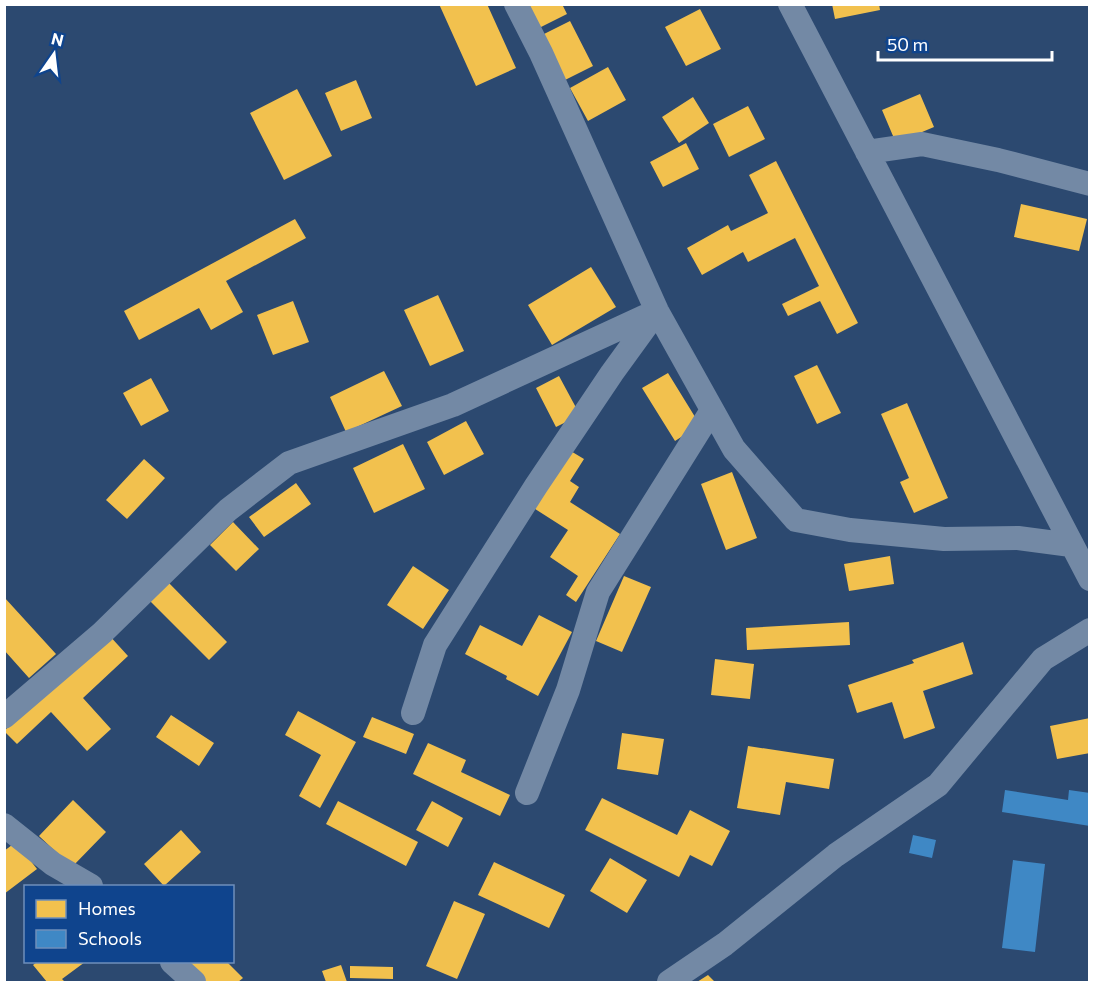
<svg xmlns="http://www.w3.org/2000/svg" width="1094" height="987" viewBox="0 0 1094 987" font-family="Commissioner,sans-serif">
<rect width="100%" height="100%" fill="#2c4970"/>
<!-- homes -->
<path fill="#f2c14e" d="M439,4H487L516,68L476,86Z
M527,4H562L567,14L539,28Z
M832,4H879L880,10L835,19Z
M700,9L721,49L686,66L665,27Z
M570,21L593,66L565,80L542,35Z
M608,67L626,100L588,121L570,88Z
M356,80L372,118L341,131L325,93Z
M297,89L332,156L284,180L250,113Z
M920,94L934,127L896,143L882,110Z
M693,97L709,123L679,143L662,117Z
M748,106L765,139L729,157L713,124Z
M686,143L699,169L663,187L650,162Z
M776,161L858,323L837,334L820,301L788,316L782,304L819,286L795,238L748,262L743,252L702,275L687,248L728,225L731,231L768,213L749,175Z
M1021,204L1087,219L1079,251L1014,237Z
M295,219L306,238L226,281L243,312L211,330L199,308L139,340L124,311Z
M591,267L616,307L552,345L528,305Z
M438,295L464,351L430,366L404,310Z
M293,301L309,342L273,355L257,315Z
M817,365L841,413L817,424L794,376Z
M384,371L402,406L346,432L330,397Z
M668,373L700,425L675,441L642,388Z
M559,376L580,415L556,427L536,388Z
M151,378L169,411L141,426L123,393Z
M907,403L948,498L914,513L900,482L909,478L881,414Z
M466,421L484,454L444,475L427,442Z
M403,444L425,489L374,513L353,468Z
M569,450L584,459L570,481L579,487L570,502L620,534L576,602L566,595L578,576L550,557L568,530L532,507Z
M144,459L165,478L127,519L106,500Z
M732,472L757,538L726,550L701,484Z
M296,483L311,504L264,537L249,517Z
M233,522L259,549L236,571L210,545Z
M890,556L894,584L849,591L844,564Z
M413,566L449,590L423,629L387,605Z
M624,576L651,587L622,652L596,641Z
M167,581L227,642L209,660L148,599Z
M4,597L56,654L29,678L4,650Z
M539,615L572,632L538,696L506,679L507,676L465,654L480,625L522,646Z
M849,622L850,645L747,650L746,628Z
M108,634L128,656L83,698L111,729L87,751L51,712L17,744L4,731Z
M963,642L973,674L923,691L935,728L904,739L892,702L857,713L848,685L914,663L912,660Z
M715,659L754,664L750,699L711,695Z
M298,711L356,742L320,808L299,796L321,755L285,735Z
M171,715L214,743L199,766L156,737Z
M372,717L414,734L406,754L363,737Z
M1090,718V753L1057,759L1050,726Z
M622,733L664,739L658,775L617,769Z
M428,743L466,760L461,772L510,795L500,816L413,774Z
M748,746L834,759L829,789L786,782L780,815L737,808Z
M602,798L677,835L690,810L730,831L712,866L690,855L679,877L585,830Z
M73,800L106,832L72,867L39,836Z
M338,801L418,842L406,866L326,824Z
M432,801L463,818L448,847L416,830Z
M181,830L201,852L164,886L144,864Z
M16,842L37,869L4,894V851Z
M610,858L647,880L627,913L590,891Z
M494,862L565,895L549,928L478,895Z
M454,901L485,914L457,979L426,966Z
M37,962H85L62,979L65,982H47L33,965Z
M185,962H227L243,978L238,982H205Z
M341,965L347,982H326L322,971Z
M350,966L393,967V979L350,978Z
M708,975L715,982H697Z"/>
<!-- schools -->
<path fill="#3f88c5" d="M1005,790L1068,800L1069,790L1090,793V826L1002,812Z
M913,835L936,840L932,858L909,853Z
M1013,860L1045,864L1035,952L1002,948Z"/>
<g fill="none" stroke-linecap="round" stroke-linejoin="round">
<!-- street -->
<path stroke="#7389a5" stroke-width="24" d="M516,4L541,53L657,311L734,449L796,520L850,530L944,539L1018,538L1071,545
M790,4L1090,579
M867,152L922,144L998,160L1090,184
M4,717L102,633L228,510L289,463L453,405L657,311L612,373L536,486L435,645L413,713
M527,793L568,690L598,592L712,410
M4,825L53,864L91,886
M172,962L194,982
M669,982L725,944L836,855L938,785L1043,659L1090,630"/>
</g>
<!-- border -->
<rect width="1094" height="987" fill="none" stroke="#ffffff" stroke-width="12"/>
<!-- legend -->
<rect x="24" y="885" width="210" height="78" fill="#0f448d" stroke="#6f8fbb" stroke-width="1.5"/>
<rect x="36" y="900" width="30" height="18" fill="#f2c14e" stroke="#6f8fbb" stroke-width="1.5"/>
<text x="78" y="915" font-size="18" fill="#ffffff">Homes</text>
<rect x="36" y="930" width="30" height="18" fill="#3f88c5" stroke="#6f8fbb" stroke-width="1.5"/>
<text x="78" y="945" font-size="18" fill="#ffffff">Schools</text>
<!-- north arrow -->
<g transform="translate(54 54) rotate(14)" stroke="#0f448d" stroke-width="4.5" paint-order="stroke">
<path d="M0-4.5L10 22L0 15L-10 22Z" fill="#ffffff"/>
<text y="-9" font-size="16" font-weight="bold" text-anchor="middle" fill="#ffffff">N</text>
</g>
<!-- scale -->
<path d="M878 51v9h174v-9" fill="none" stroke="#ffffff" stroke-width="3"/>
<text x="887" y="51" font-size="18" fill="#ffffff" stroke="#0f448d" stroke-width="4.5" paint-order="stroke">50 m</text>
</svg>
